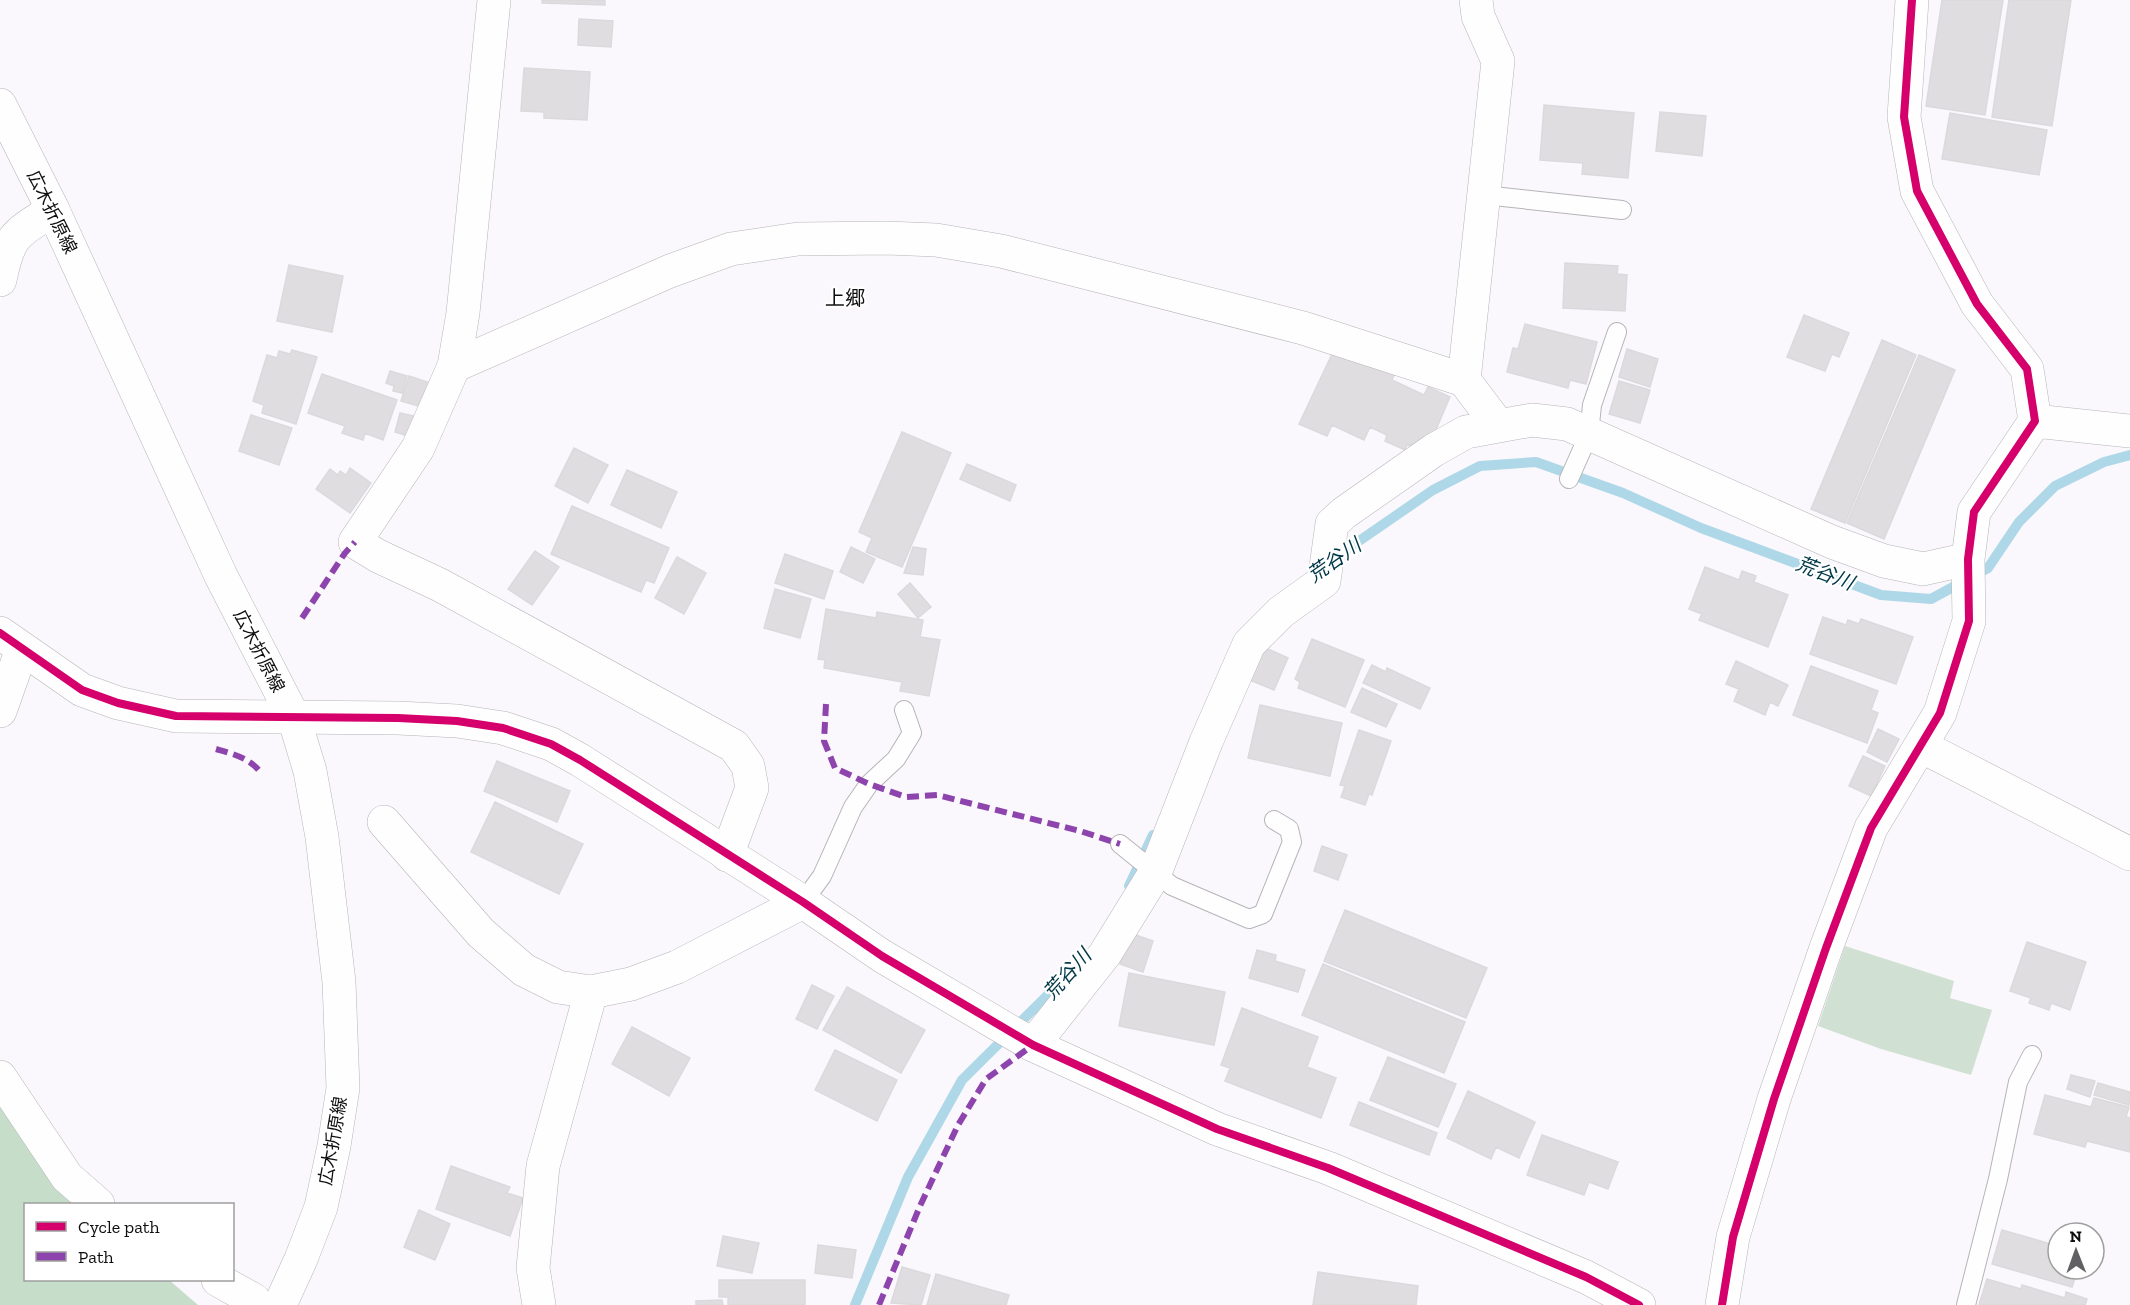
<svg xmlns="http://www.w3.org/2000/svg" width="2130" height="1305" viewBox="0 0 2130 1305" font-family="'Zilla Slab','Noto Sans JP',serif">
<rect width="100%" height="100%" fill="#faf8fc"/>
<!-- green -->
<path fill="#d0e1d4" d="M1845,946L1954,981L1950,998L1992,1010L1971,1075L1881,1049L1818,1026Z"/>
<!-- forest -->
<path fill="#c6ddca" d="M0,1078L97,1204H26V1280H169L198,1305H0Z"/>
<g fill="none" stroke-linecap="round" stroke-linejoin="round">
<!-- stream -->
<path stroke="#aed8e8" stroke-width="10" d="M1333,559L1433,490L1480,466L1536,462L1623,493L1701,528L1881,595L1931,599L1988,568L2019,522L2055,486L2104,462L2130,455
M1129,886L1153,835
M855,1305L908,1177L962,1080L1070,973"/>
</g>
<!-- building -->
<path fill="#dfdde0" stroke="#dbd9dc" stroke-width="1.5" d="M542,0H605V5L542,3Z
M1942,0H2003L1985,115L1926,106Z
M2009,0H2071L2052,126L1992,117Z
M579,19L613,21L611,47L578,45Z
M524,68L590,72L587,120L544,118V112L521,111Z
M1544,105L1634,113L1628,178L1582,174L1583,163L1540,160Z
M1660,112L1706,116L1702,156L1656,151Z
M1950,113L2047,130L2039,175L1942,159Z
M1565,263L1618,266L1617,274L1627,275L1625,311L1563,308Z
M289,265L343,276L332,332L277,321Z
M1804,315L1849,333L1839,357L1832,354L1825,371L1787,357Z
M1525,324L1597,342L1586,384L1570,380L1568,388L1507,372L1513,348L1518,349Z
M1882,340L1916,355L1845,523L1811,509Z
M1627,349L1658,359L1650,387L1619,377Z
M292,350L317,357L296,424L262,413L264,405L253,401L267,355L277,358L279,351L290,354Z
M1333,352L1395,373L1392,380L1424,395L1428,387L1450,397L1426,453L1407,444L1405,450L1385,441L1387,435L1370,427L1364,440L1332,425L1327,436L1299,424Z
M1919,355L1955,370L1884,539L1847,523Z
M390,371L407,376L402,393L393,391L394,386L386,383Z
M322,374L397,400L383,440L365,433L363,440L342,433L345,426L308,413Z
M409,376L430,383L422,407L401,401Z
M1619,381L1650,390L1640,423L1609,414Z
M400,413L414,416L408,436L395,432Z
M251,415L292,428L279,465L239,451Z
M902,432L951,453L902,567L866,552L872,538L859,532Z
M574,448L608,465L588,503L555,486Z
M967,464L1016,485L1010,501L960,479Z
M350,468L371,483L350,513L316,489L330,469L338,475L340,471L346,475Z
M627,470L677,492L661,528L611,505Z
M572,506L669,548L654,583L646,580L641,592L551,554Z
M851,547L875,559L863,583L840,572Z
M913,547L926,549L923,575L904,573Z
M535,551L559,567L532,605L508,589Z
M785,554L833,571L824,599L775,583Z
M677,557L706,573L684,614L655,598Z
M1705,567L1739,580L1742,571L1756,576L1754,582L1788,595L1768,647L1699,620L1702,614L1689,609Z
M910,583L931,607L918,618L898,594Z
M775,589L811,599L800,638L764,628Z
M826,609L876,618L877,612L923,620L920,637L940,640L929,696L900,691L902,682L824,668L825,660L818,659Z
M1823,617L1846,625L1848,620L1859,624L1861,619L1913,637L1896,684L1810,654Z
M1312,639L1364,660L1345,707L1298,688L1300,682L1295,679Z
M1259,645L1288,658L1274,690L1245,678Z
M1736,661L1788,685L1778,706L1770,702L1765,715L1734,701L1739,689L1726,684Z
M1372,665L1386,672L1387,668L1430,688L1420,709L1363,683Z
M1811,666L1878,691L1871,710L1878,713L1867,743L1793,715Z
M1362,688L1397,704L1386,727L1351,712Z
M1260,705L1342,723L1330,776L1248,758Z
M1878,729L1899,739L1887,762L1867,752Z
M1359,730L1391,741L1372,795L1369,794L1365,805L1341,797L1345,786L1340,785Z
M1863,756L1885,766L1871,796L1849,786Z
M497,761L570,791L557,822L484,791Z
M495,802L583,844L559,894L471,852Z
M1322,846L1347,855L1338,880L1314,871Z
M1345,910L1487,968L1466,1018L1324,961Z
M1130,933L1153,941L1143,972L1120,964Z
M2027,942L2086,962L2070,1010L2051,1003L2049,1010L2029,1003L2031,998L2010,991Z
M1257,950L1276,955L1275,961L1305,970L1298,992L1249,978Z
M1323,964L1465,1022L1444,1073L1302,1015Z
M1129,973L1225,992L1214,1045L1119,1026Z
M812,985L834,996L817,1029L796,1019Z
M847,987L925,1030L901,1073L823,1030Z
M1242,1008L1318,1037L1307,1067L1336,1078L1321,1118L1225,1081L1230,1068L1221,1065Z
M632,1027L690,1058L669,1096L612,1064Z
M835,1050L897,1080L877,1121L815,1090Z
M1388,1057L1456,1084L1438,1127L1370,1100Z
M2071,1075L2095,1081L2090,1097L2067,1089Z
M2098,1083L2130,1092L2129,1105L2094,1095Z
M1468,1091L1535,1122L1519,1158L1496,1147L1491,1159L1447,1138Z
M2045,1095L2091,1107L2094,1098L2129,1107L2126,1117L2130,1118V1152L2087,1141L2085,1147L2034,1134Z
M1359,1102L1437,1133L1429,1155L1350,1125Z
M1542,1135L1618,1162L1608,1189L1589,1182L1584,1195L1527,1175Z
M451,1166L510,1187L507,1193L523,1198L510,1236L436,1209Z
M419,1210L450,1224L435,1260L404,1247Z
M2002,1230L2058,1246V1269H2078L2072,1287L1992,1264Z
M723,1236L759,1243L752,1273L717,1266Z
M818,1245L856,1250L852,1278L815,1273Z
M902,1267L930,1275L921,1305L891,1303Z
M1318,1272L1418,1286L1416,1305H1313Z
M936,1274L1009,1295L1006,1305H927Z
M1987,1279L2021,1289L2022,1285L2065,1298L2066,1292L2087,1299L2085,1305H1979Z
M719,1280H805V1305H728V1297H719Z
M722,1300L723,1305H696V1301Z"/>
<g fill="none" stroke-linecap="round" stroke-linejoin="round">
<defs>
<path id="service" d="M1484,195L1622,210
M1569,479L1589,434L1592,405L1617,332
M1120,844L1172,886L1249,919L1263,914L1292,842L1289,829L1274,820
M803,902L822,876L853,807L869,784L896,759L912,733L904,710
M1966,1305L1998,1179L2018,1082L2032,1055"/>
<path id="minor" d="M494,0L463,313L454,366L418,448L355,542L378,556L440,585L734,746L748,766L752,788L727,855
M0,280C9,235 15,234 53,210
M454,366L670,271L731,249L798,239L887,238L936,240L1001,251L1303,328L1464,380L1498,425
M1464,380L1498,61L1478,16L1476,0
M2035,421L2130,431
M0,711L22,649
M1921,746L2130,854
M384,822L481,933L524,970L558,987L591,992L631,984L677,967L803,902
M1033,1045L1105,954L1155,873L1206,742L1249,644L1281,612L1324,581L1332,524L1344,513L1434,450L1466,432L1532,420L1567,424L1832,542L1884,561L1923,569L1968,559
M0,1077L67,1177L98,1204
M218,1280L254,1300
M539,1305L533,1268L543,1166L591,992
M1722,1305L1733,1237L1774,1099L1826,948L1871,828L1940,713L1969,621L1968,559L1974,512L2035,421L2027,369L1977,304L1917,191L1904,117L1912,0"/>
<path id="tertiary" d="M0,633L82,690L118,703L176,716L398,718L457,721L503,728L551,744L580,760L803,902L882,956L1033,1045L1217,1129L1328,1168L1586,1277L1639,1305"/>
<path id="secondary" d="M0,105L53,210L221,576L294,718L310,771L322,837L339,982L343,1088L334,1146L321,1207L301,1259L280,1305"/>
</defs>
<!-- service casing -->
<use href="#service" stroke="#b6b4b7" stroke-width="20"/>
<!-- minor casing -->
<use href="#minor" stroke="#b6b4b7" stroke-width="34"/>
<!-- tertiary casing -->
<use href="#tertiary" stroke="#b6b4b7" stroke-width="34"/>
<!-- secondary casing -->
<use href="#secondary" stroke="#b6b4b7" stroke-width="34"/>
<!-- service -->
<use href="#service" stroke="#fefeff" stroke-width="18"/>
<!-- minor -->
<use href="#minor" stroke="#fefeff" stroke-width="33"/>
<!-- tertiary -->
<use href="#tertiary" stroke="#fefeff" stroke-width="33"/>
<!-- secondary -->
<use href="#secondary" stroke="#fefeff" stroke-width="33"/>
<!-- quiet -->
<path stroke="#8e44ad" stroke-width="6" stroke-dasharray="12 6" stroke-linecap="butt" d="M302,618L345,553L355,542
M826,704L824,741L835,768L869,784L906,797L937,795L1080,831L1120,844
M216,749C233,754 250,758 261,773
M879,1305L920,1206L958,1125L986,1079L1033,1045"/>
<defs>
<path id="cycleway" d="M0,633L82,690L118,703L176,716L398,718L457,721L503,728L551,744L580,760L803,902L882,956L1033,1045L1217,1129L1328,1168L1586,1277L1639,1305
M1722,1305L1733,1237L1774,1099L1826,948L1871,828L1940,713L1969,621L1968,559L1974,512L2035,421L2027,369L1977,304L1917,191L1904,117L1912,0"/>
</defs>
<!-- cycleway casing -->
<use href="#cycleway" stroke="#fff" stroke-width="11"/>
<!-- cycleway -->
<use href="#cycleway" stroke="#d6006c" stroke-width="8"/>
</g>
<g text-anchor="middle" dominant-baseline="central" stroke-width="4.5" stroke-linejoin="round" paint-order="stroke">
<!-- street labels -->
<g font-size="18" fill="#0e0e10" stroke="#fff">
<text transform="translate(52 212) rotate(64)">広木折原線</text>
<text transform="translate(259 651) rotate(63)">広木折原線</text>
<text transform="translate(333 1141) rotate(-80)">広木折原線</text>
</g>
<!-- neighbourhood labels -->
<g font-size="20" fill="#0e0e10" stroke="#fff">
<text x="845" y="298">上郷</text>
</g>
<!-- water labels -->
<g font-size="20" font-style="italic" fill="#003848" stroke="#fff">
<text transform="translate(1334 560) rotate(-35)">荒谷川</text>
<text transform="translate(1825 573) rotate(21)">荒谷川</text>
<text transform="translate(1067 974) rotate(-48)">荒谷川</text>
</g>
</g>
<!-- legend -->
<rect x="24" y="1203" width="210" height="78" fill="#ffffff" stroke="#9f9f9f" stroke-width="1.5"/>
<rect x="36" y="1222" width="30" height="9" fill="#d6006c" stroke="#9f9f9f" stroke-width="1.5"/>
<text x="78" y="1233" font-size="18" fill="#0e0e10">Cycle path</text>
<rect x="36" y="1252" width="30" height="9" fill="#8e44ad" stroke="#9f9f9f" stroke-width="1.5"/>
<text x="78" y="1263" font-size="18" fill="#0e0e10">Path</text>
<!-- north arrow -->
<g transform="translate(2076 1251) rotate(359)"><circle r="28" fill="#ffffff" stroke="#9f9f9f" stroke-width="1.5"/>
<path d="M0-4.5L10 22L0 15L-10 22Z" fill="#616063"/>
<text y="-9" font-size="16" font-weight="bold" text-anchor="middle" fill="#0e0e10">N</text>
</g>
</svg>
